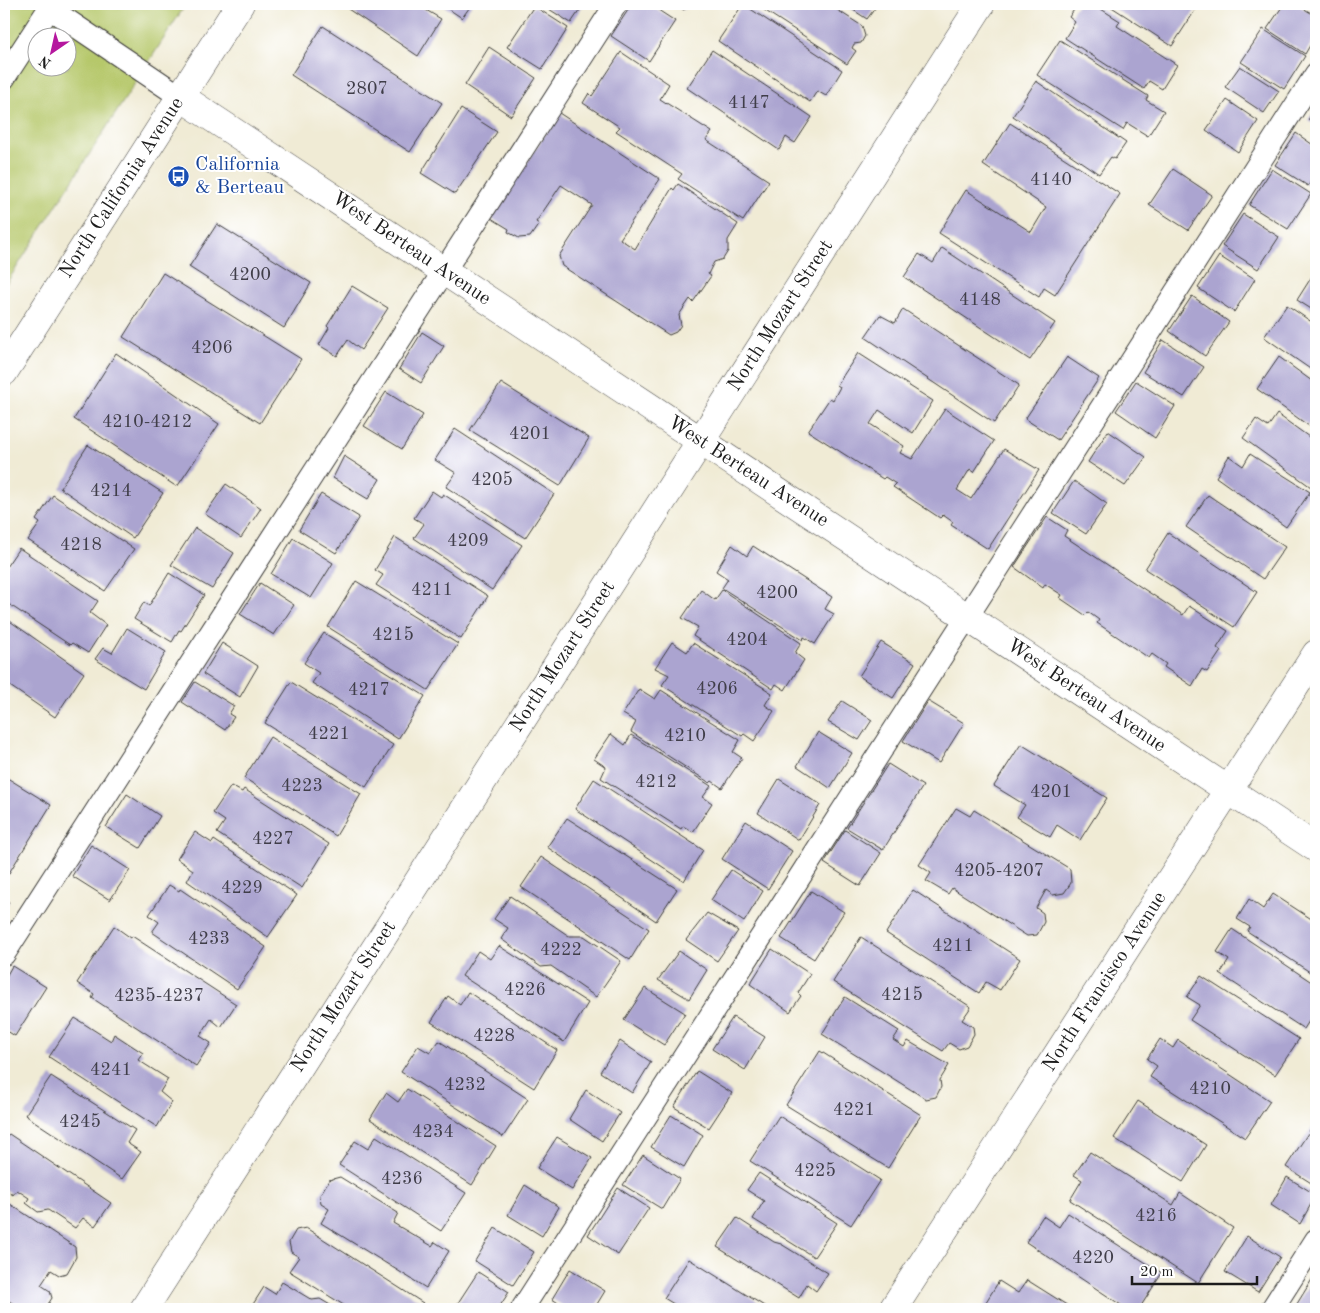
<svg xmlns="http://www.w3.org/2000/svg" width="1320" height="1313" viewBox="0 0 1320 1313" font-family="'Old Standard TT',serif">
<rect width="100%" height="100%" fill="#fff"/>
<filter id="ink" filterUnits="userSpaceOnUse"><feTurbulence type="fractalNoise" baseFrequency=".02" numOctaves="2"/><feDisplacementMap in="SourceGraphic" scale="10" xChannelSelector="R" yChannelSelector="G"/><feConvolveMatrix kernelMatrix="1 2 1 2 8 2 1 2 1" color-interpolation-filters="sRGB"/></filter>
<filter id="wash" filterUnits="userSpaceOnUse"><feTurbulence type="fractalNoise" baseFrequency=".0096" numOctaves="4" result="noise"/><feDisplacementMap in="SourceGraphic" scale="20" xChannelSelector="R" yChannelSelector="G"/><feGaussianBlur stdDeviation="1.12" result="paint"/><feColorMatrix in="noise" values="0 0 0 0 0 0 0 0 0 0 0 0 0 0 0 0 0 1.4 0 .05"/><feComposite in="paint" operator="in"/></filter>
<g filter="url(#wash)">
<rect width="100%" height="100%" fill="#f0ebd5"/>
<!-- green -->
<path fill="#b6c86b" stroke="#697244" fill-rule="evenodd" d="M4,4H186L4,287ZM38,38H68V68H38Z"/>
<g id="blocks">
<!-- building -->
<path fill="#aba4d0" d="M343,4H416L441,19L418,56L342,5Z
M441,4H472L462,18Z
M541,4H584L571,23Z
M632,4H649L675,21L649,61L611,36Z
M674,4H688L684,10Z
M743,4L842,70L826,96L817,91L810,102L718,41Z
M764,4H828L862,26L865,36L861,43L854,44L852,48L856,51L847,64L761,8Z
M844,4H878L867,19Z
M1078,4H1093L1120,21L1117,26L1177,65L1162,89L1149,81L1144,89L1065,38L1075,22L1069,17Z
M1107,4H1187L1196,9L1172,46Z
M1284,4H1296L1316,16V35L1305,54L1267,29Z
M534,6L568,28L542,69L507,47Z
M323,26L442,103L410,152L291,75Z
M1263,29L1305,56L1284,89L1241,62Z
M1060,40L1148,96L1146,100L1164,111L1148,136L1127,123L1123,130L1037,75Z
M489,47L536,78L511,116L465,85Z
M712,50L812,117L795,143L786,137L779,150L687,88Z
M621,52L669,84L660,99L712,132L706,140L769,181L743,221L678,179L682,174L616,131L620,127L583,103L589,93L592,96Z
M1240,66L1279,91L1264,113L1225,87Z
M1036,81L1126,143L1115,159L1111,157L1099,174L1013,116Z
M1227,100L1258,121L1238,152L1206,130Z
M1316,108V125L1308,120Z
M461,109L497,132L455,194L421,173Z
M559,113L660,179L620,239L635,249L672,188L674,190L678,184L738,224L728,240V251L723,259L714,262L708,274L711,276L693,302L690,299L679,315L681,325L676,332L669,335L562,266L559,256L592,205L561,185L536,222L539,224L530,237L519,238L508,232L509,229L491,218Z
M1010,123L1120,194L1055,295L1044,288L1039,297L939,233L966,190L1031,232L1046,207L983,165Z
M1296,133L1316,147V174L1308,186L1275,165Z
M1173,169L1212,195L1188,230L1149,205Z
M1272,169L1311,194L1288,229L1249,205Z
M1243,214L1279,237L1258,269L1222,246Z
M217,224L311,283L284,328L189,267Z
M942,248L1055,323L1030,360L904,277L919,254L933,263Z
M1219,256L1255,279L1234,312L1198,288Z
M1316,270V312L1297,300Z
M163,273L301,359L260,423L123,337Z
M352,286L388,308L361,350L348,340L337,356L319,345L329,328L327,326Z
M1192,296L1229,322L1205,356L1169,331Z
M1287,305L1316,325V373L1264,337Z
M903,309L1019,385L994,423L865,337L880,315L895,323Z
M422,332L444,346L421,383L399,369Z
M1163,340L1204,367L1184,397L1143,372Z
M116,353L219,424L177,487L74,419Z
M858,353L933,401L913,433L879,410L870,424L904,446L900,453L912,459L945,409L994,441L974,472L970,469L957,490L971,499L1004,449L1039,470L988,549L951,525L953,522L943,515L940,518L893,487L896,484L885,477L883,479L808,431L830,398L833,400L840,387L837,385Z
M1067,357L1099,378L1058,440L1025,419Z
M1279,357L1316,384V431L1257,389Z
M1136,381L1175,406L1155,438L1116,411Z
M501,383L589,438L560,486L470,430Z
M386,392L423,415L402,449L364,426Z
M1277,414L1316,442V480L1311,487L1243,438L1256,419L1268,427Z
M455,429L554,494L525,538L446,487L456,473L435,460Z
M1108,431L1146,457L1125,486L1088,462Z
M88,445L163,493L133,538L60,488Z
M1250,454L1310,492L1286,527L1216,477L1229,456L1243,466Z
M344,456L380,479L368,499L333,478Z
M1074,481L1107,504L1086,534L1053,513Z
M226,484L261,508L241,538L205,514Z
M432,491L441,497L443,494L522,545L492,590L414,538L424,524L414,518Z
M321,494L359,517L336,553L299,530Z
M53,495L134,549L105,591L28,540L40,523L36,520Z
M1208,495L1285,547L1263,579L1186,527Z
M1047,517L1067,530L1064,536L1183,615L1189,606L1228,631L1217,648L1221,651L1207,672L1202,669L1192,686L1164,667L1166,664L1152,654L1149,658L1097,623L1099,620L1088,612L1085,615L1060,598L1062,595L1045,584L1043,588L1014,567Z
M195,528L234,553L212,589L171,565Z
M1168,533L1257,592L1234,627L1145,569Z
M395,537L488,596L461,639L376,585L383,575L375,570Z
M293,538L333,563L311,598L271,574Z
M732,545L747,556L753,546L832,597L825,609L834,614L815,644L804,637L803,640L722,588L728,579L716,571Z
M19,548L98,601L90,613L106,625L88,653L72,643L70,645L4,601V570Z
M169,573L204,595L181,631L179,630L172,642L134,619L144,602L149,606Z
M356,581L458,644L428,690L328,627Z
M260,583L294,605L274,635L240,614Z
M701,590L715,600L722,590L801,643L795,653L804,660L785,690L776,684L773,689L693,636L698,627L682,618Z
M4,617L84,673L55,717L4,682Z
M127,628L166,652L144,689L95,659L103,648L112,653Z
M324,633L425,696L398,739L312,683L319,673L304,663Z
M672,642L687,652L693,643L772,693L765,705L774,711L754,741L744,734L742,736L662,685L669,675L655,668Z
M881,642L915,663L893,698L859,676Z
M222,643L258,666L240,697L203,674Z
M195,682L234,706L229,714L234,717L225,730L182,702Z
M291,682L393,745L366,787L265,723Z
M639,689L655,699L661,690L740,740L733,752L742,758L722,788L712,781L710,783L631,732L636,722L623,714Z
M842,701L872,720L859,740L828,722Z
M928,701L964,723L939,763L903,741Z
M818,732L852,753L830,788L797,766Z
M611,734L625,745L631,735L711,786L703,797L712,803L693,832L683,826L681,829L601,778L606,767L594,759Z
M270,737L361,794L336,836L244,778Z
M1021,744L1107,798L1080,840L1057,825L1050,837L1017,817L1025,805L994,786Z
M888,764L923,786L883,850L847,828Z
M4,776L51,805L4,881Z
M594,779L703,850L684,881L575,809Z
M779,779L820,805L799,840L758,813Z
M231,786L242,792L244,789L329,844L302,888L217,833L225,821L213,813Z
M127,794L160,816L140,848L106,827Z
M956,808L970,816L974,810L1070,869L1071,883L1064,893L1053,895L1046,890L1036,908L1043,913L1044,922L1037,935L1027,936L952,888L948,894L926,881L931,873L919,865Z
M567,818L677,889L656,921L547,847Z
M746,821L792,851L768,889L722,859Z
M845,830L881,853L860,886L824,863Z
M195,832L212,843L214,840L297,895L268,937L187,881L193,870L177,859Z
M91,845L130,870L110,900L72,876Z
M541,857L649,929L630,960L521,887Z
M731,870L763,891L744,922L711,900Z
M169,885L179,891L180,889L266,947L237,989L152,932L159,922L149,915Z
M913,890L1020,959L1000,990L986,982L979,993L886,933Z
M811,891L844,912L814,959L781,938Z
M1273,894L1316,922V976L1247,931L1250,927L1237,919L1249,899L1263,909Z
M510,896L569,936H584L621,961L596,997L551,966L541,967L501,939L508,928L494,919Z
M4,899L9,902L4,909Z
M707,913L738,931L717,961L686,940Z
M114,926L131,938L132,936L236,1004L221,1027L211,1019L200,1036L211,1043L196,1066L92,998L94,994L77,983Z
M1232,929L1316,985V1010L1304,1029L1220,974L1229,960L1217,952Z
M861,937L971,1007L962,1020L973,1027L974,1034L967,1046L959,1049L949,1043L943,1051L833,982Z
M499,946L588,1003L564,1042L462,976L478,951L490,959Z
M772,949L810,974L798,993L801,996L790,1012L750,984Z
M679,951L707,970L689,999L658,980Z
M12,966L46,987L15,1036L4,1029V980Z
M1201,976L1299,1039L1275,1075L1190,1020L1200,1005L1187,997Z
M645,988L685,1013L664,1045L624,1020Z
M468,992L557,1050L534,1088L431,1022L448,996L460,1005Z
M845,997L899,1031L893,1040L904,1047L908,1041L949,1065L940,1080L941,1087L936,1097L926,1099L822,1034Z
M733,1017L765,1037L745,1070L712,1049Z
M75,1018L111,1041L114,1034L143,1053L138,1060L168,1079L160,1092L172,1102L157,1127L49,1057Z
M1160,1039L1173,1048L1178,1040L1270,1101L1245,1138L1150,1077L1157,1066L1147,1059Z
M439,1041L528,1099L503,1137L401,1072L418,1046L430,1053Z
M620,1041L651,1062L632,1093L600,1072Z
M820,1051L921,1115L888,1168L786,1105Z
M697,1071L732,1093L709,1128L674,1107Z
M51,1076L135,1130L127,1143L141,1152L122,1179L25,1115Z
M407,1089L496,1146L472,1185L370,1119L386,1093L398,1102Z
M586,1090L620,1113L602,1141L569,1119Z
M1138,1101L1206,1145L1183,1182L1114,1138Z
M671,1115L703,1135L684,1167L651,1147Z
M779,1116L880,1180L851,1225L750,1161Z
M1316,1121V1186L1286,1167Z
M9,1134L111,1203L95,1226L83,1218L75,1228L48,1210L38,1212L26,1203L29,1198L17,1190L13,1195L4,1189V1142Z
M376,1136L466,1193L441,1231L339,1165L355,1141L368,1149Z
M557,1137L592,1158L572,1190L537,1168Z
M1090,1152L1173,1205L1180,1193L1233,1228L1198,1283L1070,1200L1082,1180L1074,1175Z
M643,1155L680,1179L662,1209L623,1185Z
M759,1173L837,1223L814,1257L753,1219L764,1201L747,1190Z
M340,1177L398,1213L393,1223L432,1246L435,1242L449,1251L426,1288L321,1223L329,1209L321,1204L320,1195L329,1180Z
M1287,1177L1316,1195L1300,1224L1271,1205Z
M525,1185L559,1207L542,1236L508,1215Z
M618,1188L649,1208L618,1255L588,1235Z
M4,1200L75,1247L76,1257L67,1273L59,1275L51,1270L41,1285L50,1291L52,1298L45,1309H22L4,1298Z
M1068,1213L1162,1273L1139,1309H1127L1026,1242L1043,1216L1059,1227Z
M737,1218L774,1242L781,1244L828,1273L816,1291L807,1284L799,1298L717,1247Z
M306,1228L423,1303L419,1309H350L289,1271L299,1257L291,1252L289,1242L296,1230Z
M495,1228L534,1252L513,1285L475,1261Z
M1247,1236L1280,1257L1258,1292L1225,1272Z
M689,1259L769,1309H682L664,1298Z
M570,1269L605,1291L594,1309H568L552,1299Z
M478,1272L509,1292L498,1309H454Z
M1316,1273V1309H1299L1295,1307Z
M1027,1280L1073,1309H990L984,1305L999,1281L1018,1293Z
M282,1282L312,1300L320,1299L337,1309H250L264,1287L275,1294Z"/>
</g>
</g>
<g filter="url(#ink)">
<use href="#blocks" fill-opacity="0" stroke="#3c3b38" stroke-width="1"/>
<g fill="none" stroke-linecap="round" stroke-linejoin="round">
<defs>
<path id="service" d="M49,8L181,97
M4,78L52,4
M4,954L616,4
M522,1309L1316,74
M1272,1309L1316,1240"/>
<path id="minor" d="M181,97L1316,848
M144,1309L981,4
M893,1309L1316,654"/>
<path id="tertiary" d="M4,372L240,4"/>
</defs>
<!-- service casing -->
<use href="#service" stroke="#3c3b38" stroke-width="24"/>
<!-- minor casing -->
<use href="#minor" stroke="#3c3b38" stroke-width="29"/>
<!-- tertiary casing -->
<use href="#tertiary" stroke="#3c3b38" stroke-width="29"/>
<!-- service -->
<use href="#service" stroke="#fff" stroke-width="22"/>
<!-- minor -->
<use href="#minor" stroke="#fff" stroke-width="28"/>
<!-- tertiary -->
<use href="#tertiary" stroke="#fff" stroke-width="28"/>
</g>
</g>
<!-- icons -->
<defs>
<symbol id="bus-disc" viewBox="-11 -11 22 22"><circle r="9.5" fill="#1a4fb4" stroke="#fff"/><path d="M-5-6H5V4H4V6H2V4H-2V6H-4V4H-5ZM-3.5-4V0h7V-4ZM-3.5 1.2v1.5H-2V1.2ZM2 1.2v1.5H3.5V1.2Z" fill="#fff"/></symbol>
</defs>
<g fill-rule="evenodd">
<use href="#bus-disc" x="166" y="164" width="25" height="25"/>
</g>
<g text-anchor="middle" dominant-baseline="central" stroke-width="4" stroke-linejoin="round" paint-order="stroke">
<!-- number labels -->
<g font-size="18" fill="#403e49">
<text x="367" y="89">2807</text>
<text x="749" y="103">4147</text>
<text x="1051" y="180">4140</text>
<text x="250" y="275">4200</text>
<text x="980" y="300">4148</text>
<text x="212" y="348">4206</text>
<text x="147" y="422">4210-4212</text>
<text x="530" y="434">4201</text>
<text x="492" y="480">4205</text>
<text x="111" y="491">4214</text>
<text x="468" y="541">4209</text>
<text x="81" y="545">4218</text>
<text x="432" y="590">4211</text>
<text x="777" y="593">4200</text>
<text x="393" y="635">4215</text>
<text x="747" y="640">4204</text>
<text x="717" y="689">4206</text>
<text x="369" y="690">4217</text>
<text x="329" y="734">4221</text>
<text x="685" y="736">4210</text>
<text x="656" y="782">4212</text>
<text x="302" y="786">4223</text>
<text x="1051" y="792">4201</text>
<text x="273" y="839">4227</text>
<text x="999" y="871">4205-4207</text>
<text x="242" y="888">4229</text>
<text x="209" y="939">4233</text>
<text x="953" y="946">4211</text>
<text x="561" y="950">4222</text>
<text x="525" y="990">4226</text>
<text x="902" y="995">4215</text>
<text x="159" y="996">4235-4237</text>
<text x="494" y="1036">4228</text>
<text x="111" y="1070">4241</text>
<text x="465" y="1085">4232</text>
<text x="1210" y="1089">4210</text>
<text x="854" y="1110">4221</text>
<text x="80" y="1122">4245</text>
<text x="433" y="1132">4234</text>
<text x="815" y="1171">4225</text>
<text x="402" y="1179">4236</text>
<text x="1156" y="1216">4216</text>
<text x="1093" y="1258">4220</text>
</g>
<!-- transit labels -->
<g font-size="20" fill="#164399" stroke="#fff" text-anchor="start">
<text x="195" y="165">California<tspan x="195" dy="23">&amp; Berteau</tspan></text>
</g>
<!-- street labels -->
<g font-size="20" fill="#1c1c1c" stroke="#fff">
<text transform="translate(122 188) rotate(-57)">North California Avenue</text>
<text transform="translate(411 249) rotate(34)">West Berteau Avenue</text>
<text transform="translate(781 316) rotate(-57)">North Mozart Street</text>
<text transform="translate(748 472) rotate(33)">West Berteau Avenue</text>
<text transform="translate(563 657) rotate(-57)">North Mozart Street</text>
<text transform="translate(1086 696) rotate(34)">West Berteau Avenue</text>
<text transform="translate(1105 982) rotate(-57)">North Francisco Avenue</text>
<text transform="translate(344 997) rotate(-57)">North Mozart Street</text>
</g>
</g>
<!-- margin -->
<rect width="1320" height="1313" fill="none" stroke="#fff" stroke-width="20"/>
<!-- north arrow -->
<g transform="translate(52 52) rotate(214)"><circle r="24" fill="#ffffff" stroke="#a4a4a4"/>
<path d="M0-4L9 19L0 12L-9 19Z" fill="#b5179e"/>
<text y="-8" font-size="14" font-weight="bold" text-anchor="middle" fill="#1c1c1c">N</text>
</g>
<!-- scale -->
<path d="M1132 1276v8h125v-8" fill="none" stroke="#1c1c1c" stroke-width="2.5"/>
<text x="1140" y="1276" font-size="15" fill="#1c1c1c" stroke="#ffffff" stroke-width="4" paint-order="stroke">20 m</text>
</svg>
